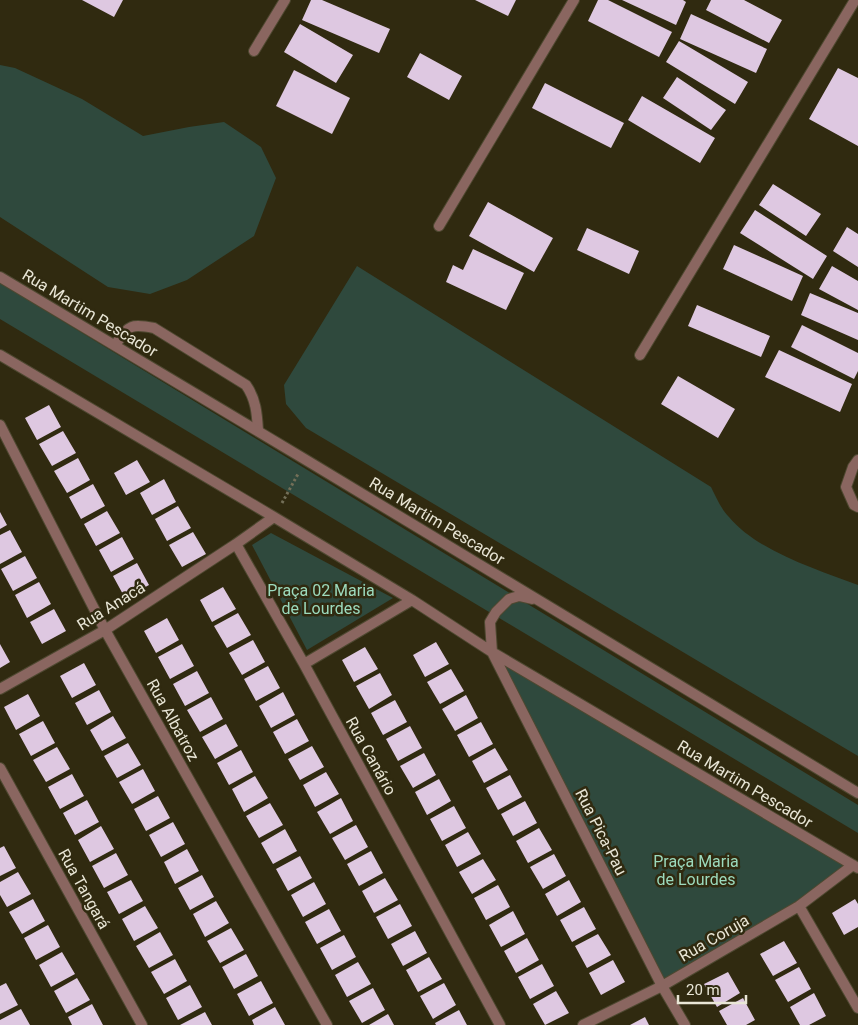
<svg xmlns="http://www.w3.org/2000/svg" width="858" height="1025" viewBox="0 0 858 1025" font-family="Roboto,sans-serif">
<rect width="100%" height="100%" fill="#302a10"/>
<!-- green -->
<path fill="#2f493d" d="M0,65L15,68L82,99L143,136L189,127L224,122L261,147L276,178L254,236L187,280L150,294L108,287L0,217Z
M357,266L711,487C716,497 721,509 729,517C757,551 818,570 858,585V756L306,428L286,404L284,385Z
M0,283L858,805V833L0,319Z
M271,533L393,598L307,650L252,545Z
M497,657L850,865L798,904L663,983Z"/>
<!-- building -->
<path fill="#dec8e1" d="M82,0H123L114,17Z
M311,0H322L390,29L379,53L302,20Z
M475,0H516L508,16Z
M598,0H608L672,32L659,57L588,21Z
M622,0H683L686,2L676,25Z
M711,0H744L782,20L769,43L706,10Z
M691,14L767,49L756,73L680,39Z
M300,24L353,55L336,83L284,52Z
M679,41L748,82L735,104L666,62Z
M420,53L462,76L449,100L407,77Z
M838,68L858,78V146L809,119Z
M294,70L350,98L332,134L276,106Z
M677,77L726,110L711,130L663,98Z
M545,83L624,123L611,148L532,108Z
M642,96L715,138L700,163L628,120Z
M773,184L821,214L806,236L759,205Z
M488,202L553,238L534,272L469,236Z
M755,210L827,256L813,279L740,233Z
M847,227L858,234V267L833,251Z
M587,228L639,251L629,274L577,250Z
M734,245L803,276L792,301L723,269Z
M473,249L524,273L506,310L446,282L453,265L463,270Z
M832,266L858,281V310L819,289Z
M810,293L858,313V340L801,315Z
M697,305L770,336L761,357L688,326Z
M802,325L858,353V371L854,379L791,347Z
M779,350L852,384L840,412L765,377Z
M678,376L735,409L718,438L661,404Z
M49,405L61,427L37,440L25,418Z
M63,431L76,453L52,466L39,444Z
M78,458L90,480L67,493L54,471Z
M137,460L150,482L126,495L114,473Z
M164,479L176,502L152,515L140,493Z
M93,484L105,506L81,519L69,497Z
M178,506L191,528L167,541L155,519Z
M107,511L120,533L96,546L84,524Z
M0,512L7,525L0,529Z
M10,530L22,552L0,564V535Z
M193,532L206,554L182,567L169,545Z
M122,537L134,559L111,572L99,550Z
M25,556L37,578L13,591L1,569Z
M137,563L149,585L125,598L113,576Z
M39,582L51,604L27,618L15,595Z
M223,587L236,609L212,622L200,600Z
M54,609L66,631L42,644L30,622Z
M238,613L251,635L227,648L214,626Z
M167,618L179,640L156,653L144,631Z
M253,640L265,662L242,675L229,653Z
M436,642L449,664L425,677L413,655Z
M0,644L10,662L0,668Z
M182,644L194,666L170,679L158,657Z
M365,647L378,669L354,682L342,660Z
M84,663L96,685L72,698L60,676Z
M268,666L280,688L256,701L244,679Z
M451,669L464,691L440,704L427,682Z
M197,671L209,693L185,706L173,684Z
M380,673L392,695L369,709L356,686Z
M99,690L111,712L87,725L75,703Z
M283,692L295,715L271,728L259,706Z
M28,694L40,716L16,730L4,707Z
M466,695L478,718L455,731L442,709Z
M211,697L223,719L200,732L187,710Z
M395,700L407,722L383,735L371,713Z
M113,716L126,738L102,751L90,730Z
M297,719L309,741L285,754L273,732Z
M43,721L55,743L31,756L19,734Z
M481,722L493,744L469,757L457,735Z
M226,724L238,746L215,759L202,737Z
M410,726L422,748L398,761L386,739Z
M128,743L141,765L117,778L104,756Z
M312,746L324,767L300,780L288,759Z
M57,747L70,769L46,782L33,760Z
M495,748L508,770L484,783L472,761Z
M241,750L253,772L229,785L217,763Z
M424,753L436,775L413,788L400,766Z
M143,769L155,791L132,804L119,782Z
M326,772L339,794L315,807L303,785Z
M72,774L84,796L60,809L48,787Z
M510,775L522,797L498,810L486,788Z
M255,776L268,798L244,812L232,789Z
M439,779L451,801L427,815L415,792Z
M158,796L170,818L146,831L134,809Z
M341,798L353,821L330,834L317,812Z
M87,800L99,822L75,835L63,813Z
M525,801L537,823L513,836L501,814Z
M270,803L283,825L259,838L246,816Z
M454,806L466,828L442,841L430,819Z
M173,822L185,844L161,857L149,835Z
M356,825L368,847L345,860L332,838Z
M101,826L114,849L90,862L78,840Z
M539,828L552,850L528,863L516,841Z
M285,829L297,851L273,864L261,843Z
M468,832L481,854L457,867L445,845Z
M4,846L16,868L0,876V848Z
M187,849L199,871L175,884L164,862Z
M371,851L383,873L359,886L347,864Z
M116,853L128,875L104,888L92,866Z
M554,854L566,876L543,889L530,867Z
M300,856L312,878L288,891L276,869Z
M483,859L496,880L472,894L459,872Z
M18,872L31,894L7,907L0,895V882Z
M202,875L214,897L190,910L178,888Z
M385,878L398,900L374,913L362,891Z
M131,880L143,901L119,914L107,892Z
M569,880L581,902L557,916L545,894Z
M314,882L326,904L303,917L291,895Z
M498,885L510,907L486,920L474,898Z
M33,899L45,921L22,934L9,912Z
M855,899L858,904V927L844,935L832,913Z
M216,901L229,923L205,937L193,914Z
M400,904L412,926L388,939L376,917Z
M145,906L158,928L134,941L122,919Z
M584,907L596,929L572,942L560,920Z
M329,909L341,931L317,944L305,922Z
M513,911L525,934L501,947L489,925Z
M48,925L60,947L36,960L24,938Z
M231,928L244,950L220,963L207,941Z
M415,931L427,953L403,966L391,944Z
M160,932L173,955L149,968L136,946Z
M598,934L611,955L587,968L575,946Z
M344,935L356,957L332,970L320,948Z
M527,938L539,960L516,973L504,951Z
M784,941L797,963L773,976L760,954Z
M62,952L75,974L51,987L39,965Z
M246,954L258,976L234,989L222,967Z
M429,957L442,979L418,992L406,970Z
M175,959L187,981L164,994L151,972Z
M613,960L625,982L601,995L589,973Z
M358,962L371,984L347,997L335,975Z
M542,964L554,986L530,999L518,977Z
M799,967L811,989L788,1002L775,980Z
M728,972L740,993L717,1007L704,984Z
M77,978L90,1000L66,1013L54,991Z
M261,981L273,1003L249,1016L237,994Z
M6,983L18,1005L0,1014V986Z
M444,983L456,1005L433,1019L420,996Z
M190,985L202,1007L178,1020L166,998Z
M373,988L385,1010L362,1023L349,1001Z
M556,991L569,1013L545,1025L533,1004Z
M814,993L826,1016L809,1025H800L790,1007Z
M743,998L755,1020L746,1025H727L719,1011Z
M92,1004L103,1025H72L68,1017Z
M275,1007L285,1025H254L252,1020Z
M21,1009L30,1025H0V1020Z
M459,1010L467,1025H436L435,1023Z
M205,1012L212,1025H180Z
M388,1014L394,1025H369Z
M645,1017L649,1025H630Z"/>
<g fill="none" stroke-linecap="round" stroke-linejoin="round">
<defs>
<path id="lane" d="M115,345C129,326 129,323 154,328L246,385C256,399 257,414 258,430"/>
<path id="street" d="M254,51L285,0
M439,226L574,0
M0,277L306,460L858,793
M0,355L274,517L412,600L492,652L858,868
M640,355L855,0
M0,425L105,630L327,1025
M858,460L853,467L846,487L854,505L858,507
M274,517L236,544L304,664L500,1025
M532,599L519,596L509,599L496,612L490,622L492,652L662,986L685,1025
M304,664L412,600
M0,689L105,630L236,544
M0,768L142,1025
M799,906L858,1008
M583,1025L662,986L799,906L853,865"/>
</defs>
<!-- lane casing -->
<use href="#lane" stroke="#4e4830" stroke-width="12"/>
<!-- street casing -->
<use href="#street" stroke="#4e4830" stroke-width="12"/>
<!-- path -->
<path stroke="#736f58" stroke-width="3" stroke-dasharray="2.5 2.5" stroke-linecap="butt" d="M282,503L298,474"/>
<!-- lane -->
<use href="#lane" stroke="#8a6660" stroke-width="10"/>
<!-- street -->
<use href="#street" stroke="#8a6660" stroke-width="10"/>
</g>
<g text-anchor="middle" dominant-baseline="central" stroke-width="5" stroke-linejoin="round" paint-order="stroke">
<!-- street labels -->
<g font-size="16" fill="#e9e6d6" stroke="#302a10">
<text transform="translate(90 313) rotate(31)">Rua Martim Pescador</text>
<text transform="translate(437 521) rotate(31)">Rua Martim Pescador</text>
<text transform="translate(111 606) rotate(-32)">Rua Anacá</text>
<text transform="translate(173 720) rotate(61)">Rua Albatroz</text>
<text transform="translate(371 756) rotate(61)">Rua Canário</text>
<text transform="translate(745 784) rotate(31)">Rua Martim Pescador</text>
<text transform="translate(601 832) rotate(63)">Rua Pica-Pau</text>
<text transform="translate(84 889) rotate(61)">Rua Tangará</text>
<text transform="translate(714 938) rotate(-30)">Rua Coruja</text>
</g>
<!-- park labels -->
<g font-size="16" fill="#9cdabd" stroke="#302a10">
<text x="321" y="590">Praça 02 Maria<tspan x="321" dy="18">de Lourdes</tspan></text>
<text x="696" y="861">Praça Maria<tspan x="696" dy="18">de Lourdes</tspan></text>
</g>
</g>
<!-- scale -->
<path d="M678 995v8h68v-8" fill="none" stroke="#e9e6d6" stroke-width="2.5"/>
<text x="686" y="995" font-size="15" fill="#e9e6d6" stroke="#302a10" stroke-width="4" paint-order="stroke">20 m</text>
</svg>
